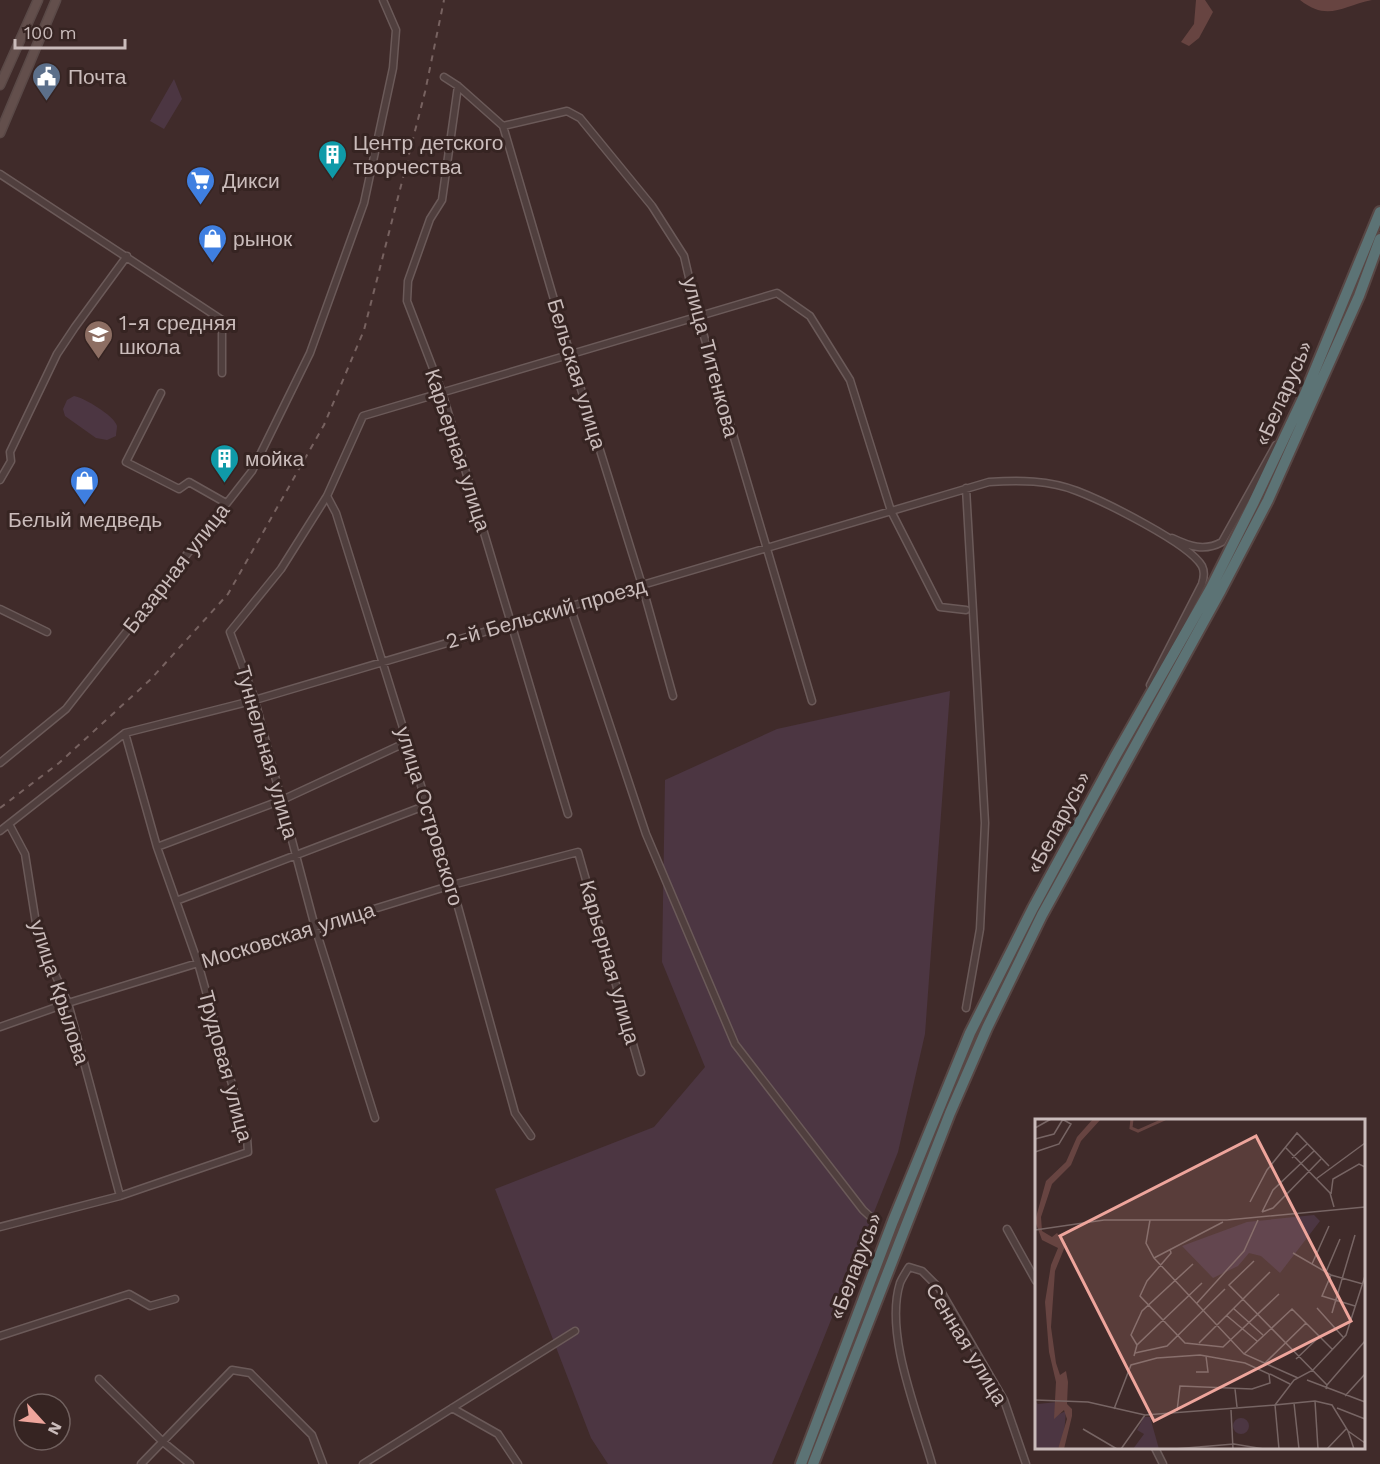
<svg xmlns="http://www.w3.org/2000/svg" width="1380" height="1464" viewBox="0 0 1380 1464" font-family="'Work Sans',sans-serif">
<rect width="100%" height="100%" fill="#402b2a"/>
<!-- green -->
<path fill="#4c3642" d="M174,79L182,99L164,129L150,121Z
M74,396C83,397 115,416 117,426C117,429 116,432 116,436L107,440L96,438L65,416L63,409L67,400Z
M950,691L925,1034L898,1152L817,1355L772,1464H608L591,1438L495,1189L654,1127L705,1067L662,962L665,780L777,729Z"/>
<!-- water -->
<path fill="#674441" d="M1196,0H1205L1213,12L1199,38L1189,46L1181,42L1194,24Z
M1300,0H1372C1342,6 1328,22 1300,0Z"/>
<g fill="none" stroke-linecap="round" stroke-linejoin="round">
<defs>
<path id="street" d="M444,77L458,86L503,126L570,354L642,585L673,696
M458,86L442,200L430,219L408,281L407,301L442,392L568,814
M503,126L567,111L580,118L652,206L684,256L698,316L812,701
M0,174L222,320V373
M161,393L126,462L179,489L189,482L226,503
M0,480L11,461L10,452L57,354L75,327L127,256
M327,496L336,513L452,885L515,1113L531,1136
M1172,538C1189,546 1204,552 1222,542L1276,445
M570,606L646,834L735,1044L863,1210L875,1221
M0,609L47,632
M0,763L66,709L252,471L310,353L364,203L393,68L396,30L383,0
M9,824L25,854L38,936L68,1003L120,1196
M0,831L125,733L255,700L989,482C1019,480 1049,480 1077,491C1103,501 1189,543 1202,566C1205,572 1204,578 1202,584L1150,685
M157,847L282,800L407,742
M176,901L427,805
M966,1008L980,929L985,823L966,488
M0,1027L68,1003L452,885L578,852L641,1072
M375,1118L315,927L254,697L230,632L281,569L327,496L363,416L777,293L810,316L850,380L891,511L940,607L966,610
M0,1227L120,1196L248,1152L247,1138L198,963L157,847L125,733
M1007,1229L1036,1281
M0,1336L129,1294L150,1306L175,1299
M99,1379L163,1442L190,1464
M452,1408L498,1434L518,1464
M1155,1448L1163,1464
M141,1464L232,1370L250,1373L312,1435L323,1464
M363,1464L575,1331
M932,1464C918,1414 884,1334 900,1283C902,1278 906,1272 909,1267L922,1271L939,1288L1004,1400L1026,1464"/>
<path id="secondary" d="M0,85L38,0
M0,133L56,0"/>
<path id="highway" d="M801,1464L893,1221L970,1033L1033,908L1116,755L1211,588L1253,504L1305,394L1380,212
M813,1464L950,1113L987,1028L1042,915L1221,590L1268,500L1359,296L1380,239"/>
</defs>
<!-- street casing -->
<use href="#street" stroke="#6b5a59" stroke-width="9"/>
<!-- secondary casing -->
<use href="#secondary" stroke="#5a4947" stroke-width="11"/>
<!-- highway casing -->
<use href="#highway" stroke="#584745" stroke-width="14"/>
<!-- street -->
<use href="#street" stroke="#503f3e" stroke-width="6"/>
<!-- secondary -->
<use href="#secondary" stroke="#634f4c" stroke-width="8"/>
<!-- highway -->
<use href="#highway" stroke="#5c7375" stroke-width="10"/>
<!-- rail -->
<path stroke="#776260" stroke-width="2" stroke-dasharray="6 6" stroke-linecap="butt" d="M0,808L59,763L151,679L228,594L324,425L364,330L425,92L444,0"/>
</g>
<!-- icons -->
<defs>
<symbol id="civic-pin" viewBox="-11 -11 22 30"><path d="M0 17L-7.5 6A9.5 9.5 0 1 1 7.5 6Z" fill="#5c6f8a" stroke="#362422"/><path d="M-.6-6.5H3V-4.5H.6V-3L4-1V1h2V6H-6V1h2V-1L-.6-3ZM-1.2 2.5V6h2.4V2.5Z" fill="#fff"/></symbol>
<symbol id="building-pin" viewBox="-11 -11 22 30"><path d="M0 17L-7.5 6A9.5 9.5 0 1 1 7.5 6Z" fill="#0f9aa8" stroke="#362422"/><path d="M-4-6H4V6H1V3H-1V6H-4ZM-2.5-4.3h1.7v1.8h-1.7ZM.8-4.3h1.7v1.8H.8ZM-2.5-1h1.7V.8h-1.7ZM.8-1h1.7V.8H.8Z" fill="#fff"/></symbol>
<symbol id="supermarket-pin" viewBox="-11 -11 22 30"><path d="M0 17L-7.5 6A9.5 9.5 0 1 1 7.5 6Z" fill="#3f7fe0" stroke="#362422"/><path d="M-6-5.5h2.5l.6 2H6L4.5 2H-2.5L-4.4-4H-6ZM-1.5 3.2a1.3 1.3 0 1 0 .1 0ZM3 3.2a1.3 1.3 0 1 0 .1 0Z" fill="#fff"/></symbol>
<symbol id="shop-pin" viewBox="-11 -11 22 30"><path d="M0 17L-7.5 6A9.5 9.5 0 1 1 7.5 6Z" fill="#3f7fe0" stroke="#362422"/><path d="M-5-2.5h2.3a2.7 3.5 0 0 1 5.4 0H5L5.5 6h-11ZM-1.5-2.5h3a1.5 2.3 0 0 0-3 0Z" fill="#fff"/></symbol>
<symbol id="school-pin" viewBox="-11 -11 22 30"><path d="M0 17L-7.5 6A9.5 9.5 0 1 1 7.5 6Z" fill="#8d6e63" stroke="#362422"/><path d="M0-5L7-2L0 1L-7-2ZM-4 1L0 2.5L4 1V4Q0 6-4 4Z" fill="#fff"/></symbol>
</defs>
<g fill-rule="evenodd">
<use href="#civic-pin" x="30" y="60" width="33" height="45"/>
<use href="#building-pin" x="316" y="138" width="33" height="45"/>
<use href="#supermarket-pin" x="184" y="164" width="33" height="45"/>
<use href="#shop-pin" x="196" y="222" width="33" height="45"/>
<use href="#school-pin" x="82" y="318" width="33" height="45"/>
<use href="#building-pin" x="208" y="442" width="33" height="45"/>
<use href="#shop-pin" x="68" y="464" width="33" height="45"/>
</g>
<g text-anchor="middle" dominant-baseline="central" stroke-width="6" stroke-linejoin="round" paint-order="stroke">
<!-- poi labels -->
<g font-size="21" fill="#cabcbb" stroke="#362422" text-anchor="start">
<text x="68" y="76">Почта</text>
<text x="353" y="142">Центр детского<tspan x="353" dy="24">творчества</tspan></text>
<text x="222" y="180">Дикси</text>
<text x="233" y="238">рынок</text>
<text x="119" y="322">1-я средняя<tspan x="119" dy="24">школа</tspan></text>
<text x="245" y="458">мойка</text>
<text x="85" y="519" text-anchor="middle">Белый медведь</text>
</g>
<!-- street labels -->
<g font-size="21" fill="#cabcbb" stroke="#362422">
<text transform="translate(711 357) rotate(75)">улица Титенкова</text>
<text transform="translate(577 374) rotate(73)">Бельская улица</text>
<text transform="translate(1283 393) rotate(-66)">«Беларусь»</text>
<text transform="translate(458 450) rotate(72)">Карьерная улица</text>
<text transform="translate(176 568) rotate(-52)">Базарная улица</text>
<text transform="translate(546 613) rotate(-16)">2-й Бельский проезд</text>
<text transform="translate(267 752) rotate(74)">Туннельная улица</text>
<text transform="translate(430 816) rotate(73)">улица Островского</text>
<text transform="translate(1058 822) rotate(-62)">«Беларусь»</text>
<text transform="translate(288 935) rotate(-17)">Московская улица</text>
<text transform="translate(610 962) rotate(74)">Карьерная улица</text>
<text transform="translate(60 992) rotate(72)">улица Крылова</text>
<text transform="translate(226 1066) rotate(75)">Трудовая улица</text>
<text transform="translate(855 1266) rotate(-69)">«Беларусь»</text>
<text transform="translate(967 1344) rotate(59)">Сенная улица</text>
</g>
</g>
<!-- overview -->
<g transform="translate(1035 1119)">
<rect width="330" height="330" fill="#402b2a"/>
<path d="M279,96L285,102L245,154L226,137L214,134L203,147L178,159L147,127L212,103ZM0,282L3,285L22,283L20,297L31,292L29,315L23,330H0ZM109,298H115L124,330H98L109,315L102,311ZM198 307a8 8 0 1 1 16 0a8 8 0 1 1-16 0Z" fill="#4c3642"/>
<path d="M58,0H66L46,22L36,46L17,65L6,98L7,112L17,118L22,114L31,125L20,152L16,208L21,244L25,256L31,252L33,263L32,285L37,290V297L29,330H23L32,300L29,291L19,300L21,263L14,233L10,183L16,146L23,129L7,121L0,102L11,62L31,43L42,18Z" fill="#674441"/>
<path fill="none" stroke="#674441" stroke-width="3" d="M97,0L96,9L103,12L130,0"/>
<path fill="none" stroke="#776564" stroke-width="1.5" d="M0,9L16,0M0,20L19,15L28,0M251,29L295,74L299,88M0,33L24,25L36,5L27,0M257,39L272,25M281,60L330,24M296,75L298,60L324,45L330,48M215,83L232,51L262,14L294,47M227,93L238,71L279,32M227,93L238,89L286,40M115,101L111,124L119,139L209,235L263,259M0,111L69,101H192L330,88M135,130L136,134L112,162L105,177L150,224L188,228L244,175M258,134L296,156L328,165M119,139L188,103M219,142L194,166L292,266L291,270M277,145L294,107M291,153L305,120M296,156L287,177L320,187M162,184L209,132L223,101M198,189L228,216M282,189L308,218M297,194L320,116M191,196L222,222M164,224L235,153M102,226L96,216L107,192L158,145M100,234L132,227L190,170M209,235L257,190L298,231M99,237L102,226L167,164M261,240L284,218M230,244L271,204M161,253H173L171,237M235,255L255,265M272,261L330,283M292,266L330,222M200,270L202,288M310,277L330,255M0,281L53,283L110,296L86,330M280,282L283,330M259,284L264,330M240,286L259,261L278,251L311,216L330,157M302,289L330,300M79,290L96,246L122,239L165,236L210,244L234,255L235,264L217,270L145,267L142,292M196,291L198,330M110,296L240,286M48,310L82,330M313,312L319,330M139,330L199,325L229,330M244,330L240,286L280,282L297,286L313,312L330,324M292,330L312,309"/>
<path fill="#eea59c" fill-opacity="0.15" stroke="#eea59c" stroke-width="3" d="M221,17L316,202L119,302L25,117Z"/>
<rect width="330" height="330" fill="none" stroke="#cabcbb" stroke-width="3"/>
</g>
<!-- north arrow -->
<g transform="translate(42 1422) rotate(117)"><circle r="28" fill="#362422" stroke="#71615f" stroke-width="1.5"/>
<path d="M0-4.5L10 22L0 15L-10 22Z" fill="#eea59c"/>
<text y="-9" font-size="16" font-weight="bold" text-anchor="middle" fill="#cabcbb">N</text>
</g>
<!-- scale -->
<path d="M15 39v9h110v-9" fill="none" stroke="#cabcbb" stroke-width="3"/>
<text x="24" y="39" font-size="18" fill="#cabcbb" stroke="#362422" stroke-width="4.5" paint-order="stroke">100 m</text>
</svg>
